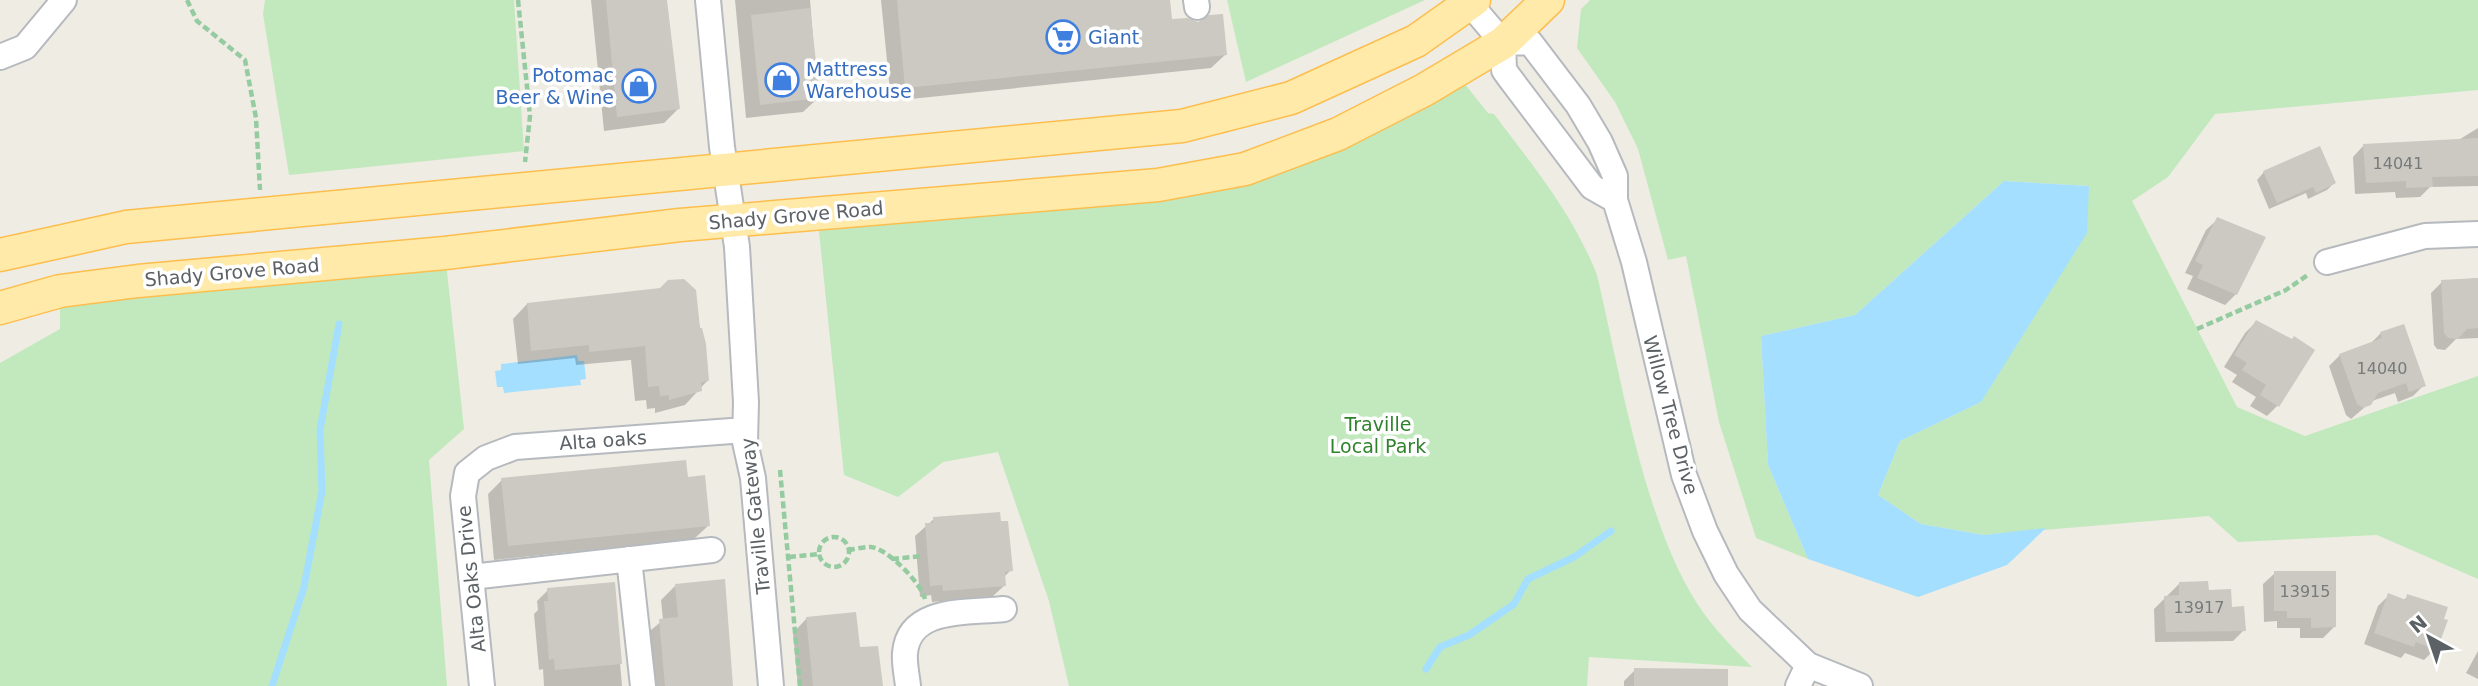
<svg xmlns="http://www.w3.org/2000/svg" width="2478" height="686" viewBox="0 0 2478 686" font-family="'DejaVu Sans',sans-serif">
<rect width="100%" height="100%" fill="#efece3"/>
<!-- green -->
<path fill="#c1e9bd" d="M265,0H514L524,151L289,175L263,14Z
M1227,0H1425L1246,82Z
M1590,0H2478V90L2215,114L2168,177L2132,201L2237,407L2305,436L2478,376V579L2377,535L2238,542L2209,516L1984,535L1921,524L1878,495L1900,441L1981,402L2089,186L2004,181L1855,315L1761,336L1768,465L1808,559L1756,538L1719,422L1686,256L1668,260L1638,149L1615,102L1577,48L1581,9Z
M1456,73L1488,113L1494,114C1533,166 1573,214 1597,275C1621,376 1645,533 1705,615C1719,634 1736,651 1752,667L1589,657L1587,686H1069L1049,601L998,452L943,462L898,497L844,475L817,212L1245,169Z
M445,253L464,429L429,460L447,686H0V363L60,329V291Z"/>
<!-- water -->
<path fill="#a4dfff" d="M2004,181L2089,186L2087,233L1981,402L1900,441L1878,495L1921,524L1984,535L2046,528L2007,565L1918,597L1808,559L1768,465L1761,336L1855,315Z
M577,355L578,361H584L586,379L580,380L581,385L504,393L503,387H497L495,371L501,370V364Z"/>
<!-- shadow -->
<path fill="#0003" d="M591,0H666L678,109L664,123L604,131Z
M735,0H810L818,98L803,112L746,118Z
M881,0H1168L1170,21L1226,54L1211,68L891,101Z
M2478,128V186L2430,187L2420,197L2396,198L2395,192L2355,194L2353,157L2364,145L2457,141Z
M2264,172L2334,183L2327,190L2308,199L2306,193L2269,209L2257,180Z
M2218,219L2236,294L2225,305L2187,289L2193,276L2185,273L2206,230Z
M2478,278V338L2456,339L2445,350L2437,349L2434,345L2431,293L2442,282Z
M694,290L708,380L685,405L655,413V408L647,409L646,400L635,401L631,360L576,365L575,358L518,364L513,319L527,304Z
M2256,322L2278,405L2267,416L2250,406L2256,397L2232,382L2237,375L2224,367L2245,333Z
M2381,333L2424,385L2413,396L2398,402L2395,393L2372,401L2351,419L2346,415L2329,366L2340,355L2370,344Z
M686,479L709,525L694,539L494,560L488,494L502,480Z
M934,519L1011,570L1004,577L1005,585L993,596L932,602L931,595L920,597L915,536Z
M2275,573L2334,627L2323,638H2300V628H2277V621L2264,622L2263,584Z
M613,584L622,686H544L543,669L539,670L534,614L538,610L537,601L548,590Z
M2179,584L2207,592L2231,609L2244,630L2233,641L2155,642L2154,609Z
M675,586L733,686H650L645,635L663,620L661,600Z
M2389,595L2403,601L2408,596L2445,621L2435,649L2424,660L2405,653L2401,658L2364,644L2378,606Z
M807,618L859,649L881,686H798L793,633Z
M2478,651V679L2466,673Z
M1635,670L1712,686H1624V681Z"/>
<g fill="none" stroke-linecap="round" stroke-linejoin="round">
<!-- stream -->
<path stroke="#a4dfff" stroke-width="7" d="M1426,669L1440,647L1469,635L1514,604L1528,579L1574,557L1611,531
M272,686L304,587L322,491L320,430L339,324"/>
</g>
<!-- building -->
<path fill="#ccc9c2" d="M606,0H667L680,109L617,117Z
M897,0H1170L1172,19L1187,18L1198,22L1209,15L1223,14L1227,55L905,88Z
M810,8L820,98L760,105L751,15Z
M2478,138V176L2432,177L2433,187L2406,188V181L2366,183L2363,144Z
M2320,146L2336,183L2316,193L2313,187L2277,203L2263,171Z
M2217,217L2266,237L2237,295L2197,278L2203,265L2195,261Z
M2478,278V328L2467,329L2458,339L2448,338L2444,333L2441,280Z
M684,279L696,290L700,328H702L706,344L709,381L701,382L702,391L669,400V395L660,396L659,386L648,387L645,346L589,352V345L531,351L527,303L660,288L668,280Z
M2256,320L2292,339L2294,336L2315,350L2279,407L2260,395L2266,385L2242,370L2247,363L2234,355Z
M2404,324L2426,386L2409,392L2406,383L2378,393L2371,405L2363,408L2357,404L2339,354L2382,338L2380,332Z
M686,460L688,477L705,475L710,526L508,546L501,478Z
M1000,512L1001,521H1008L1013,571L1005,572L1006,586L943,591L942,585L930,586L925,523H933V517Z
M2274,571H2336V627L2311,628V618H2287V611H2274Z
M725,579L733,686H665L659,619L678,617L675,584Z
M2208,581L2209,590L2231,589L2232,607L2244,606L2246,631L2166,632L2164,596L2179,595V582Z
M615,582L622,664L555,670L554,659L549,660L544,601H548L547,588Z
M2388,593L2406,600L2407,594L2448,607L2444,619L2448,620L2437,650L2416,642L2414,647L2374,633Z
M856,612L860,647L878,646L883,686H813L806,617Z
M1634,668L1728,669V686H1634Z"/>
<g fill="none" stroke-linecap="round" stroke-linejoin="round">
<defs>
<path id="minor" d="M708,0L722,147L737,247L746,402L745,442L753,478L771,686
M1196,0L1197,7
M1470,4L1503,43L1504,70L1509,77L1592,187L1615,200
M1503,43L1530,42L1578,105L1600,142L1615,176V200L1634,262L1684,475L1705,531L1726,574L1750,610L1808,665L1860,686
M0,57L25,47L64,0
M2327,262L2425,236L2478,234
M629,559L643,686
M471,577L712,550
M482,686L463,496L467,473L486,458L515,447L745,430
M908,686C907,676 904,663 905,653C909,606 969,613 1004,609
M1798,686L1808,665"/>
<path id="major" d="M0,255L126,227L1182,126L1291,98L1416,41L1474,0
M0,308L60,291L138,281L445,253L680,225L1158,185L1245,169L1338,134L1424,90L1503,43L1548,0"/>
</defs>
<!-- minor casing -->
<use href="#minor" stroke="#b6babf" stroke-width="28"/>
<!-- major casing -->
<use href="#major" stroke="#fdbe4e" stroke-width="35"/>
<!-- path -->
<path stroke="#95cba0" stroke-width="4.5" stroke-dasharray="7 3.5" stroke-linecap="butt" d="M187,0L197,21L245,60L256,118L260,190
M518,0L530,116L525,162
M2197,329L2286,290L2309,274
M780,470L800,686
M819 552a15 15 0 1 1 30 0a15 15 0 1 1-30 0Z
M848,550C855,549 864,547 871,547C888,549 921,583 925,599
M789,557L819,554
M892,559L923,556"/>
<!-- minor -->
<use href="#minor" stroke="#fff" stroke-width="24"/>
<!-- major -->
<use href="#major" stroke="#ffeaa9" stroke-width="32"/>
</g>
<!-- icons -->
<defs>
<symbol id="supermarket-ring" viewBox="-11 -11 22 22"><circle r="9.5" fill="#fff" stroke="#3f7fe0" stroke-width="1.5"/><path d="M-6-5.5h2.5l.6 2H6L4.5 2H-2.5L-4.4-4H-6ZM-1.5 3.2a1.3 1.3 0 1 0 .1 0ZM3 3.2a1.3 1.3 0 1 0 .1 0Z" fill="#3f7fe0"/></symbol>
<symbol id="shop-ring" viewBox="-11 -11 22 22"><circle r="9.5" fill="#fff" stroke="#3f7fe0" stroke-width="1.5"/><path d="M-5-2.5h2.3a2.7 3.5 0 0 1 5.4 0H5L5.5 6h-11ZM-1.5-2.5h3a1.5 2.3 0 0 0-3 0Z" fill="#3f7fe0"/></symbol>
</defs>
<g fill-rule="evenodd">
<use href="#supermarket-ring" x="1044" y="18" width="38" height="38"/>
<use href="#shop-ring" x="763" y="61" width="38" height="38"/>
<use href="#shop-ring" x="620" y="67" width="38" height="38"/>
</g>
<g text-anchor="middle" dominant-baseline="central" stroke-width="7" stroke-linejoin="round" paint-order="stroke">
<!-- number labels -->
<g font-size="16" fill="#777b7c">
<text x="2398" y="163">14041</text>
<text x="2382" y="368">14040</text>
<text x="2305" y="591">13915</text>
<text x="2199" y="607">13917</text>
</g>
<!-- shop labels -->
<g font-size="19" fill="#366cbe" stroke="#fff" text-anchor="start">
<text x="1088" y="37">Giant</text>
<text x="806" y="69">Mattress<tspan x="806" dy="22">Warehouse</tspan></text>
<text x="614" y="75" text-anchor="end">Potomac<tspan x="614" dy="22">Beer &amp; Wine</tspan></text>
</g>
<!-- street labels -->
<g font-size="19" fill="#5b6165" stroke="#fff">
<text transform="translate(796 215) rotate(-5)">Shady Grove Road</text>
<text transform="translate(232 272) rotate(-5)">Shady Grove Road</text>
<text transform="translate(1671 415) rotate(75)">Willow Tree Drive</text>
<text transform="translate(603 440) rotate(-4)">Alta oaks</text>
<text transform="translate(755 516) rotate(-96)">Traville Gateway</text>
<text transform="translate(471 579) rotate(-96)">Alta Oaks Drive</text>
</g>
<!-- park labels -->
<g font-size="19" fill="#30832d" stroke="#fff">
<text x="1378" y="424">Traville<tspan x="1378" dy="22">Local Park</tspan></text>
</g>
</g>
<!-- north arrow -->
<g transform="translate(2429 637) rotate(320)" stroke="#ffffff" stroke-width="5" paint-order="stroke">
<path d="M0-5L12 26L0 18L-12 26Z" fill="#5b6165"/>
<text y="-10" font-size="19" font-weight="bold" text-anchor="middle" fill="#5b6165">N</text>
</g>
</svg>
